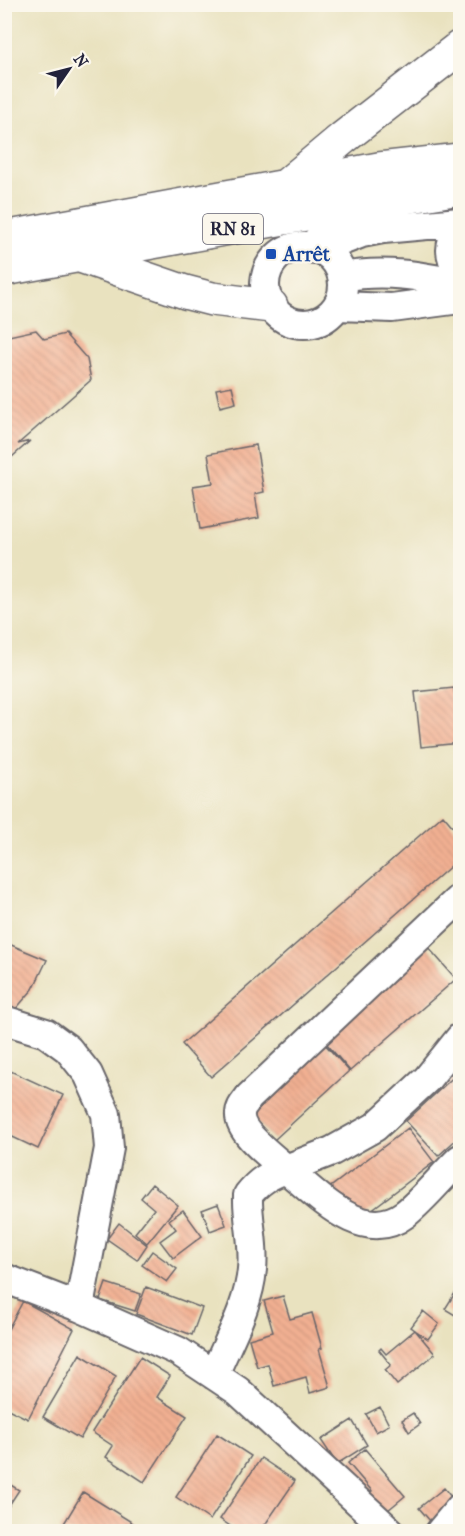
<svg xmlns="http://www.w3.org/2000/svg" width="465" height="1536" viewBox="0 0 465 1536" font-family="'IM FELL French Canon',serif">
<defs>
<pattern id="building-back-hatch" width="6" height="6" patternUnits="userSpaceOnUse" patternTransform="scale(1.5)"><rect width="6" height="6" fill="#f2b092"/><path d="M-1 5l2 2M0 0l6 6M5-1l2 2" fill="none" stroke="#cf977f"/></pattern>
</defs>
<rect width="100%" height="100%" fill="#fbf7ec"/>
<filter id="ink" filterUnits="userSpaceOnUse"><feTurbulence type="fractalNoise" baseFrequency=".0167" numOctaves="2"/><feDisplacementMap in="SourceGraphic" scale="12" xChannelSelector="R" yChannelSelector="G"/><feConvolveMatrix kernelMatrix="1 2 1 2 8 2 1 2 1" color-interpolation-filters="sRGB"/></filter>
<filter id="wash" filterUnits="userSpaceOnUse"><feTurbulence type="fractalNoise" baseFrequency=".008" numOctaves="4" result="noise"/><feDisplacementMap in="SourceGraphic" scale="24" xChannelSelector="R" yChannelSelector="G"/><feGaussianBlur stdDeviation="1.35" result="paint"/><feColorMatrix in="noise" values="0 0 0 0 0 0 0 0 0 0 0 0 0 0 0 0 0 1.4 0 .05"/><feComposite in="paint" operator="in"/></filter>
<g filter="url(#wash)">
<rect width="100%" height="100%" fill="#e9e2bf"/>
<g id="blocks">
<!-- building -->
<path fill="url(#building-back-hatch)" d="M36,330L44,339L65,334L87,359L91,380L18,444L30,441L4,464V337Z
M232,386L236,403L220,407L216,389Z
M256,445L264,492L255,494L259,518L200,529L193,486L213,483L208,454Z
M454,688L460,743L421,747L415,692Z
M443,815L460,835V858L211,1077L182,1044Z
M4,942L47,960L33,989L8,1018L4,1017Z
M427,946L456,979L350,1071L321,1037Z
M322,1041L349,1071L274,1140L247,1111Z
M4,1068L63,1095L38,1149L4,1133Z
M460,1071V1136L438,1156L406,1121Z
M408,1128L434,1162L354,1223L328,1189Z
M152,1184L178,1205L147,1243L135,1233L154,1209L141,1198Z
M218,1204L226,1225L210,1231L202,1210Z
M183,1210L202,1236L173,1258L160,1241L176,1229L169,1220Z
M119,1223L147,1245L137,1260L107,1239Z
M152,1251L177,1269L167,1282L142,1265Z
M106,1283L141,1294L135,1311L100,1300Z
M460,1285V1318L445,1309Z
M146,1287L202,1308L192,1335L136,1314Z
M283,1296L290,1319L312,1313L322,1348L319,1349L330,1387L310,1393L306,1377L274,1386L268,1364L257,1367L249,1339L273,1332L264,1301Z
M23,1301L74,1329L28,1419L4,1407V1330L7,1331Z
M423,1311L439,1324L428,1339L415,1330L435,1354L397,1385L385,1370L391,1365L379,1350L381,1348L386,1354L415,1330L411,1327Z
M80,1354L116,1376L80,1439L43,1417Z
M140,1357L170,1376L157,1397L187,1416L144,1482L106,1457L113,1446L92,1432Z
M380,1407L389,1425L376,1432L366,1414Z
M413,1413L420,1424L409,1432L402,1420Z
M352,1420L367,1445L337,1464L321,1440Z
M217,1434L251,1456L210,1520L176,1497Z
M365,1449L405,1496L376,1520L360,1501L372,1491L348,1463Z
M261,1458L295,1481L260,1532H239L220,1519Z
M4,1481L19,1490L4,1513Z
M444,1488L455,1502L431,1522L419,1508Z
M83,1492L133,1523L128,1532H62L60,1530Z"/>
</g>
</g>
<g filter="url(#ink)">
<use href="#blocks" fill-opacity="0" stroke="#686569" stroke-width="1.5"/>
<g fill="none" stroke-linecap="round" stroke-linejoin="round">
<defs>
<path id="minor" d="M460,225C448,245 448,255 460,275
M265 285a39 39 0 1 1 78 0a39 39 0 1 1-78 0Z
M321,249L362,233L383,229L460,222
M343,277C383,269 421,276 460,284
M338,306L392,308L460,299
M460,898L249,1097C245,1103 240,1107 240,1114C238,1133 273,1157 286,1169L332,1151L375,1127L427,1079L460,1038
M4,1020L46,1033L68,1049L88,1074L106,1114L109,1148L79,1307
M4,1278L79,1307L178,1351L238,1391L391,1532
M214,1375C228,1341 249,1306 252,1269C255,1244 247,1220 248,1195C259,1181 269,1175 286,1169C317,1194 363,1246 405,1214C425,1198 442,1176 460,1159
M440,1532L460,1508"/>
<path id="highway" d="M288,184L343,138L460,47
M4,238L379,169L460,160
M314,247L336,227L350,206
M83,257L185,292L212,299L271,306
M4,269L350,206L460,188"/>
</defs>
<!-- minor casing -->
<use href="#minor" stroke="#686569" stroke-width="32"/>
<!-- highway casing -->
<use href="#highway" stroke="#686569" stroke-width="36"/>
<!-- minor -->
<use href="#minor" stroke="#fff" stroke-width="28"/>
<!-- highway -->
<use href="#highway" stroke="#fff" stroke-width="33"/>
</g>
</g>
<!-- markers -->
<rect fill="#1a4fb4" stroke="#fbf7ec" stroke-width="2" x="265" y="248" width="12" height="12" rx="3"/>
<g text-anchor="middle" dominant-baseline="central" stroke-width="4.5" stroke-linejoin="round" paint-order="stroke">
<!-- shield labels -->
<rect fill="#fbf7ec" stroke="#636270" stroke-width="1.5" x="203" y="214" width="60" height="30" rx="4.5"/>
<g font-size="18" font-weight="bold" fill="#22223b">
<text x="233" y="229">RN 81</text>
</g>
<!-- transit labels -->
<g font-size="20" font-weight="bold" fill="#164399" stroke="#fbf7ec" text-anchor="start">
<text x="283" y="254">Arrêt</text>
</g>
</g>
<!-- margin -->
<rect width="465" height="1536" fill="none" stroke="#fbf7ec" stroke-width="24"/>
<!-- north arrow -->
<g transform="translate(69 69) rotate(55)" stroke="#fbf7ec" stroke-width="4.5" paint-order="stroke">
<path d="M0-4.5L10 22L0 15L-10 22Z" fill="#22223b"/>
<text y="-9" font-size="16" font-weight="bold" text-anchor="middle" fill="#22223b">N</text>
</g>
</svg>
